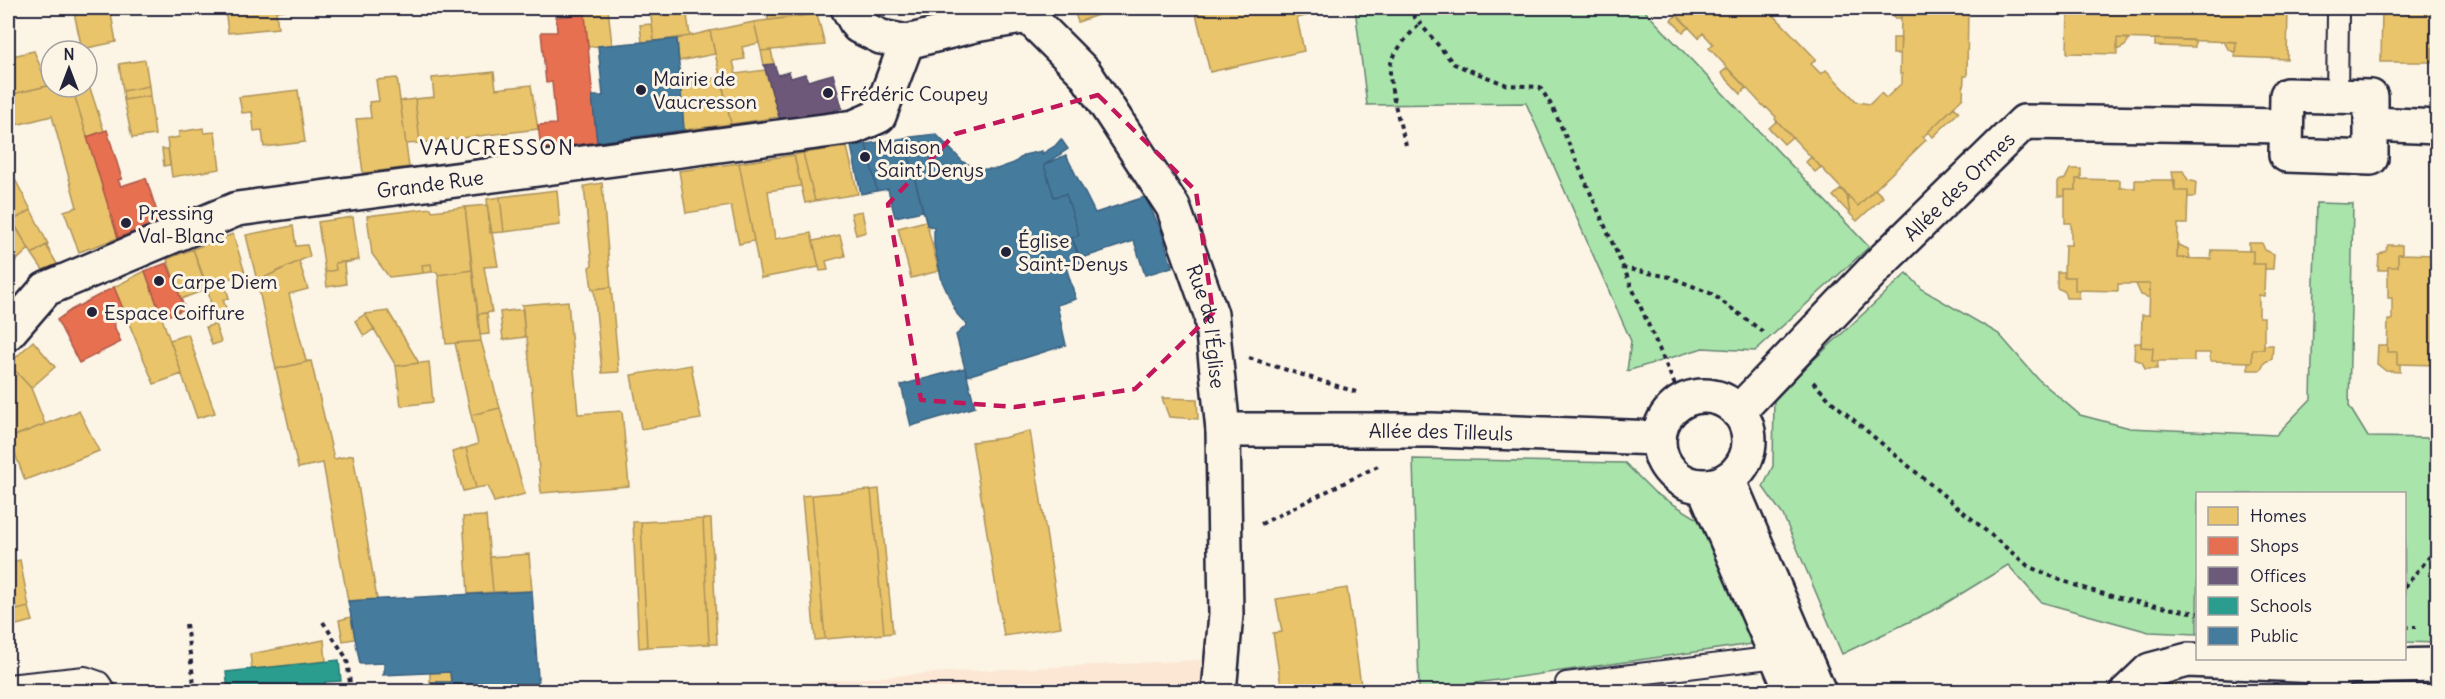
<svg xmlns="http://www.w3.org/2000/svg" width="2445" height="699" viewBox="0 0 2445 699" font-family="Delius,sans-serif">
<rect width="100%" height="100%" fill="#fcf5e5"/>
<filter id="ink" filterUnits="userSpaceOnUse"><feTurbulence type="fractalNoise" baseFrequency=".0167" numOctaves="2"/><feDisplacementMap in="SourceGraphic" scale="12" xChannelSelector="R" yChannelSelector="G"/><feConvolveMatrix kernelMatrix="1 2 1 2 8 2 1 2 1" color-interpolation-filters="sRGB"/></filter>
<g filter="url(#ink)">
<!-- built -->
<path fill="#fbe7d4" d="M1222,659L1219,691L673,692L948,672Z"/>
<!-- green -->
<path fill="#a9e4aa" stroke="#668372" stroke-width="1.5" d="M1355,8H1642L1869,247L1755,351L1703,348L1627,371L1631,341L1526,103L1367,105Z
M2316,203L2353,204L2349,406L2368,437L2437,438V643L2405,642L2404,494H2198L2197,634L2149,632L2041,602L2008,565L1938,608L1842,654L1783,515L1763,487L1773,466L1774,397L1907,273L1923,290L1999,334L2038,379L2080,415L2130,428L2276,435L2311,399Z
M1413,459L1625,463L1655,493L1703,522L1757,631L1752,644L1419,691Z"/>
<!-- homes -->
<path fill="#e9c46a" stroke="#ad935c" stroke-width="1.5" d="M73,8H110L116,42L82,49Z
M225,8H306L276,11L278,28L228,33Z
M567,8H584L585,14L568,15Z
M608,8L612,45L588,47L584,9Z
M650,8H686L690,36L654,41Z
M767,8H816L817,14L768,20Z
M1073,8H1117L1078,22Z
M1221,8H1321L1322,12L1297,18L1304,51L1210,72L1196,14Z
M1670,8H1767L1816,59L1811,64L1821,74L1826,70L1857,102L1870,104L1881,93L1886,98L1902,83V74H1900L1901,8H1968L1967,76H1964L1963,98L1923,137L1926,140L1858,206L1775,119L1776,117L1766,107L1765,108L1709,48L1713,44L1703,33L1699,38Z
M1894,8H1901V18H1894Z
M2068,8H2288L2287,59L2235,57L2236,42L2117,38V54L2067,53Z
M2382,8H2438V48H2432V62H2381Z
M817,14L825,45L761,51L754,22Z
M1677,15L1689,27L1683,32L1671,20Z
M754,22L759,43L742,47L745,59L733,61L736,74L765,70L779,117L731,124L710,31Z
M652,24L654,41L642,42L640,25Z
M710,31L715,54L679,61L677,39Z
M1893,38H1901L1900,54H1893Z
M2117,38L2129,39L2125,46L2117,50Z
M2155,39L2195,40V47L2155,46Z
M2224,41L2236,42L2235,53L2228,49Z
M2432,48H2438V57L2432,59Z
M771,50L774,64L764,65L761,51Z
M34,51L48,86L8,95V57Z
M145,60L149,86L123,91L119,64Z
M1727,68L1746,88L1741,94L1721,73Z
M494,72L496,89L531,85L538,129L420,143L415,99L434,97L432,78Z
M721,77L731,124L684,130L680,84Z
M397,78L409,167L363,173L356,119L371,118L369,102L379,101L376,80Z
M87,79L104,131L87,137L72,87H87Z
M51,85V87H72L118,238L79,252L64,211L77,207L52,116L8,127V95Z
M149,86L150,96L124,100L123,91Z
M298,90L305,142L264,147L262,130L254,131L252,112L242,113L239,97Z
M150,96L155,135L132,138L124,100Z
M415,99L420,143L406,144L400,101Z
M1954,107L1959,112L1933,137L1928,132Z
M1777,121L1792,137L1784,144L1769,128Z
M203,128L204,133L215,132L220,169L172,177L167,139L179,137V132Z
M847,147L858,194L815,201L803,153Z
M162,149H168L170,165L164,166Z
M803,153L815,201L805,203L794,155Z
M794,155L801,186L768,191L775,239L811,233L819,267L761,278L739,163Z
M1811,157L1821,167L1815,172L1806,162Z
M739,163L754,241L739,244L731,206L686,213L679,171Z
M8,166L31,210L12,221L8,213Z
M2070,169H2081V179H2076V190H2065V196H2058V181L2065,179Z
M2172,171H2183L2188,180L2196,182L2195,197H2188V191H2175Z
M2076,179L2120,180V188H2135V180H2175V191H2188L2187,224H2178L2177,258L2211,259L2212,250L2253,251V264H2265L2264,296L2259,295V317H2264V349H2252V362L2210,361V353H2194V361H2152L2153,348L2141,347L2142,315H2149L2150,284H2118V291L2075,290V277H2064V272L2065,245H2071V223H2065V190H2076Z
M602,183L611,287L592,289L589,267L592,265L584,186Z
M1841,189L1847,196L1850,214L1833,196Z
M1875,189L1883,197L1857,221L1850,214L1847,196L1858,206Z
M557,190L560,225L504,232L500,197Z
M500,197L504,232L490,233L487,199Z
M487,205L498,266L484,267L492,312L478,314L465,207Z
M465,207L472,270L438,275L437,272H432L431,264L422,265L423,273L389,277L372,254L367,216L431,208L432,211Z
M31,210L48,244L32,254L12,221Z
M862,211L866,232L856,235L851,213Z
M8,213L29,249L8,268Z
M353,217L359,260L335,263L336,270L325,272L318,222Z
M926,221L939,271L911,278L898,228Z
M293,226L296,246L307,245L310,256L257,281L246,235Z
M233,234L245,273L224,281L229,298L223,300L228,313L214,319L207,286L193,249Z
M840,235L845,256L826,261L828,270L820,271L813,241Z
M2249,243H2262L2265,250L2274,254L2273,269H2265V264H2253V251H2249Z
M2177,244L2188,249L2190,258H2177Z
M46,245L57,264L43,270L32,254Z
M2388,245H2402V254H2398V267H2388V270H2378L2379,255L2386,251Z
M193,249L207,289L181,299L167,259Z
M2398,254L2438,255V365L2397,364V352H2387L2388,320H2392V298H2388V267H2398Z
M359,260L344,263L346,284L327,287L325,272L336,270L335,263Z
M299,261L308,289L289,294L306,361H311L276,369L257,281Z
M431,264L432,272L423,273L422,265Z
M472,270L481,341L446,344L438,275Z
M145,271L182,374L154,384L114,287Z
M2057,272H2064V277H2075V290L2079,291V298H2066L2064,291L2057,288Z
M2136,284H2150V298L2141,295Z
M611,287L619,372L602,373L594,289Z
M568,301L578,414L622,411L629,486L541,493L527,337H525L522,305Z
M523,309L525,337L503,340L500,312Z
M388,311L419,363L396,366L365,314Z
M487,313L489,334L480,335L478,314Z
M365,314L374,329L364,336L355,321Z
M215,324L221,342L212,345L206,327Z
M188,334L215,413L197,418L170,340Z
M33,341L55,367L31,388L9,364Z
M481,341L500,408L471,415L455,343Z
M2135,343H2141V347L2153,348L2152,361H2158L2157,369H2145L2142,362L2134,359Z
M2264,345H2273L2272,359L2265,362L2261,370H2248V362H2252V349H2264Z
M2378,345H2387V352H2397V364H2400V372L2386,371L2377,364Z
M311,361L334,459L353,455L377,599L348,601L323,463L298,468L276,369Z
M429,362L433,402L401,406L396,366Z
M9,364L31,388L45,424L8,439Z
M691,365L701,419L641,429L631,375Z
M1162,398L1197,399L1198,419L1169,417Z
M500,408L525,494L494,502L488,486L476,488L466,448L478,444L471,415Z
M79,411L99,451L25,480L9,438Z
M1030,431L1061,627L1004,636L972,442L1003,438Z
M466,448L476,488L463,491L452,452Z
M879,489L893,633L884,634L871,490Z
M871,490L884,634L825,639L812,495Z
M812,495L825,639L815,640L802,496Z
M486,516L493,592L468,594L463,517Z
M703,519L709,644L647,647L641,522Z
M703,519H711L717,644H709Z
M633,522H641L647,647L639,648Z
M529,554L532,591L493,592L490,557Z
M20,560L29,607L8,612V563Z
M1347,588L1362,692H1282L1273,633L1282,632L1276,599Z
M29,607L33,621L8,627V612Z
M351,617L355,639L343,641L339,620Z
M324,640L326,661L252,669L250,654Z
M450,672L451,682H430V673Z
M2166,675L2187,692H2152Z"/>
<!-- shops -->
<path fill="#e76f51" stroke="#ac584a" stroke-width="1.5" d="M585,14L597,142L541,149L538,125L556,124L552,82L546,83L541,32H557L556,17Z
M107,130L122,179L118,180L121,186L146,178L160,221L118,238L87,137Z
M167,263L185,309L162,318L145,271Z
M114,287L124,311L114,314L115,328L121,342L79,363L57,320L71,310Z"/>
<!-- offices -->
<path fill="#6d597a" stroke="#564867" stroke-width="1.5" d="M774,64L778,75L789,72L791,78L805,74L808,81L833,74L842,108L782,127L764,65Z"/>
<!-- schools -->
<path fill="#2a9d8f" stroke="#287876" stroke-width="1.5" d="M339,660L341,681L325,682L326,689L302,692H228L226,672Z"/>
<!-- public -->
<path fill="#457b9d" stroke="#3a6080" stroke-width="1.5" d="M677,39L684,130L597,142L592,96H603L598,46Z
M936,134L963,162L979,169H997L1014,163L1024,155L1042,151V154L1055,146L1061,139L1068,149L1044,165L1054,197L1066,194L1079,235L1072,238L1082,262L1066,267L1076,299L1057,305L1066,345L967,376L956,335L967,325L957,314L942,281L934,245V228L927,225L904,138Z
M904,138L923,211L895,217L888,189L877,191L866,144Z
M866,144L877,191L861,194L851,146Z
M1066,155L1095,213L1145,197L1161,230L1172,267L1145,275L1134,241L1079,259L1072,238L1079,235L1066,194L1054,197L1044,165Z
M965,368L975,407L911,426L901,385Z
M532,591L539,692H431V682H451L450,672L382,675H384V663L360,664L348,601Z"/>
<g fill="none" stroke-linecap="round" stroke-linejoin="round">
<defs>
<path id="lane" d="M2337,96L2338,14
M1566,683L1777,657
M8,685L85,677L99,682L106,692"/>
<g id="street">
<path d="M848,8L858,26L881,37L907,42L975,25L1028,16L1036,8"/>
<path id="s1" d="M1028,16L1085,73L1173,207L1211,314L1223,430L1226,614L1219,692"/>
<path d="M2287,95L2371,97V158L2286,155Z"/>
<path d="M2372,124L2438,127"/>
<path id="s2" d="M8,333L46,289L237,209L854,127L879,116L907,42"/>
<circle cx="1704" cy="441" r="45"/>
<path id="s3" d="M1738,412L1885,258L2024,122L2286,126"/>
<path id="s4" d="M1223,430H1431L1658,438"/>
<path d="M1728,479L1819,692"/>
<path d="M1704,487L1792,692"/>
<path d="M2127,692L2150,670L2188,660L2343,667"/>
<path d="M2323,692L2343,667L2438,665"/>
</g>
</defs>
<!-- lane casing -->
<use href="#lane" stroke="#22223b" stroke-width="24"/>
<!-- street casing -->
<use href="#street" stroke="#22223b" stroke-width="38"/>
<!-- path -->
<path stroke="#22223b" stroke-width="4" stroke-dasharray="4.5 4.5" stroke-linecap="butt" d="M1407,8L1454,64L1507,85L1540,87L1553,108L1682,401
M1406,145C1401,127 1386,80 1391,63C1397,47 1410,34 1421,22
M1622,268L1670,277L1712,294L1766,334
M1249,358L1356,392
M1813,382L1831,401L2028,566C2082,592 2139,604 2198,613
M1261,524L1378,466
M2404,587L2438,547
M323,622L347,659L351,692
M186,624L195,692
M2404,627H2416"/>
<!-- lane -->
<use href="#lane" stroke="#fcf5e5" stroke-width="20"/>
<!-- street -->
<use href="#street" stroke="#fcf5e5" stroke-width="33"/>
</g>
</g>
<!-- marked area -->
<path fill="none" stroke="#c2185b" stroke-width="4.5" stroke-dasharray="12 8" stroke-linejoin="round" d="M1098,95L1196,191L1213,313L1135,389L1015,407L921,400L888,204L955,134Z"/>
<!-- markers -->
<g fill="#22223b" stroke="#fcf5e5" stroke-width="2">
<circle cx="641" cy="90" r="6"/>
<circle cx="828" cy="93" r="6"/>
<circle cx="865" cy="157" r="6"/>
<circle cx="126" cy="223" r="6"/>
<circle cx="1006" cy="252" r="6"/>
<circle cx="159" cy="281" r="6"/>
<circle cx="92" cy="312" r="6"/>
</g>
<g text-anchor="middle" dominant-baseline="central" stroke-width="6" stroke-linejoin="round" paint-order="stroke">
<!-- poi labels -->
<g font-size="20" fill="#22223b" stroke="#fcf5e5" text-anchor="start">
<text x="653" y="78">Mairie de<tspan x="653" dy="23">Vaucresson</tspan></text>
<text x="840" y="93">Frédéric Coupey</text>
<text x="877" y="146">Maison<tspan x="877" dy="23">Saint Denys</tspan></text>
<text x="138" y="212">Pressing<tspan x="138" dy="23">Val-Blanc</tspan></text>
<text x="1018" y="240">Église<tspan x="1018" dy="23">Saint-Denys</tspan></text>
<text x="171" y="281">Carpe Diem</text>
<text x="104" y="312">Espace Coiffure</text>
</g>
<!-- street labels -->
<g font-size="20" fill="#22223b" stroke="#fcf5e5">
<text stroke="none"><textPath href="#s2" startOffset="460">Grande Rue</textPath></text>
<text stroke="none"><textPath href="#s3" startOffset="316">Allée des Ormes</textPath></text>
<text stroke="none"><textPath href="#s1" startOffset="366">Rue de l'Église</textPath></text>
<text stroke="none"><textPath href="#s4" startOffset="218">Allée des Tilleuls</textPath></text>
</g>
<!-- quarter labels -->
<g font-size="22" letter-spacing="1.5" fill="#22223b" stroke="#fcf5e5">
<text x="497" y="147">VAUCRESSON</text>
</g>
</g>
<!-- margin -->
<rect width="2445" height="699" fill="none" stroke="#fcf5e5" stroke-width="30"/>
<rect x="15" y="15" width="2415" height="669" fill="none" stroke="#22223b" stroke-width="2" filter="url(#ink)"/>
<!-- legend -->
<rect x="2196" y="492" width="210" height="168" fill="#fcf5e5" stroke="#a5a1a1" stroke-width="1.5"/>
<rect x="2208" y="507" width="30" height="18" fill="#e9c46a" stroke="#a5a1a1" stroke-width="1.5"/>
<text x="2250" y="522" font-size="18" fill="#22223b">Homes</text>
<rect x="2208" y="537" width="30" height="18" fill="#e76f51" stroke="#a5a1a1" stroke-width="1.5"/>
<text x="2250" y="552" font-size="18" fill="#22223b">Shops</text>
<rect x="2208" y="567" width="30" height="18" fill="#6d597a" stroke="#a5a1a1" stroke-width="1.5"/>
<text x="2250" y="582" font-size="18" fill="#22223b">Offices</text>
<rect x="2208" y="597" width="30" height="18" fill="#2a9d8f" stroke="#a5a1a1" stroke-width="1.5"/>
<text x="2250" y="612" font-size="18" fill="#22223b">Schools</text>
<rect x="2208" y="627" width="30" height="18" fill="#457b9d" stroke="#a5a1a1" stroke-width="1.5"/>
<text x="2250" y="642" font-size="18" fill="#22223b">Public</text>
<!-- north arrow -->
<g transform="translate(69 69)"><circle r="28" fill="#fcf5e5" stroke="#a5a1a1" stroke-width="1.5"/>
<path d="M0-4.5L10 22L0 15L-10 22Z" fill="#22223b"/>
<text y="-9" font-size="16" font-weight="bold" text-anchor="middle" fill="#22223b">N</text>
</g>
</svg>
